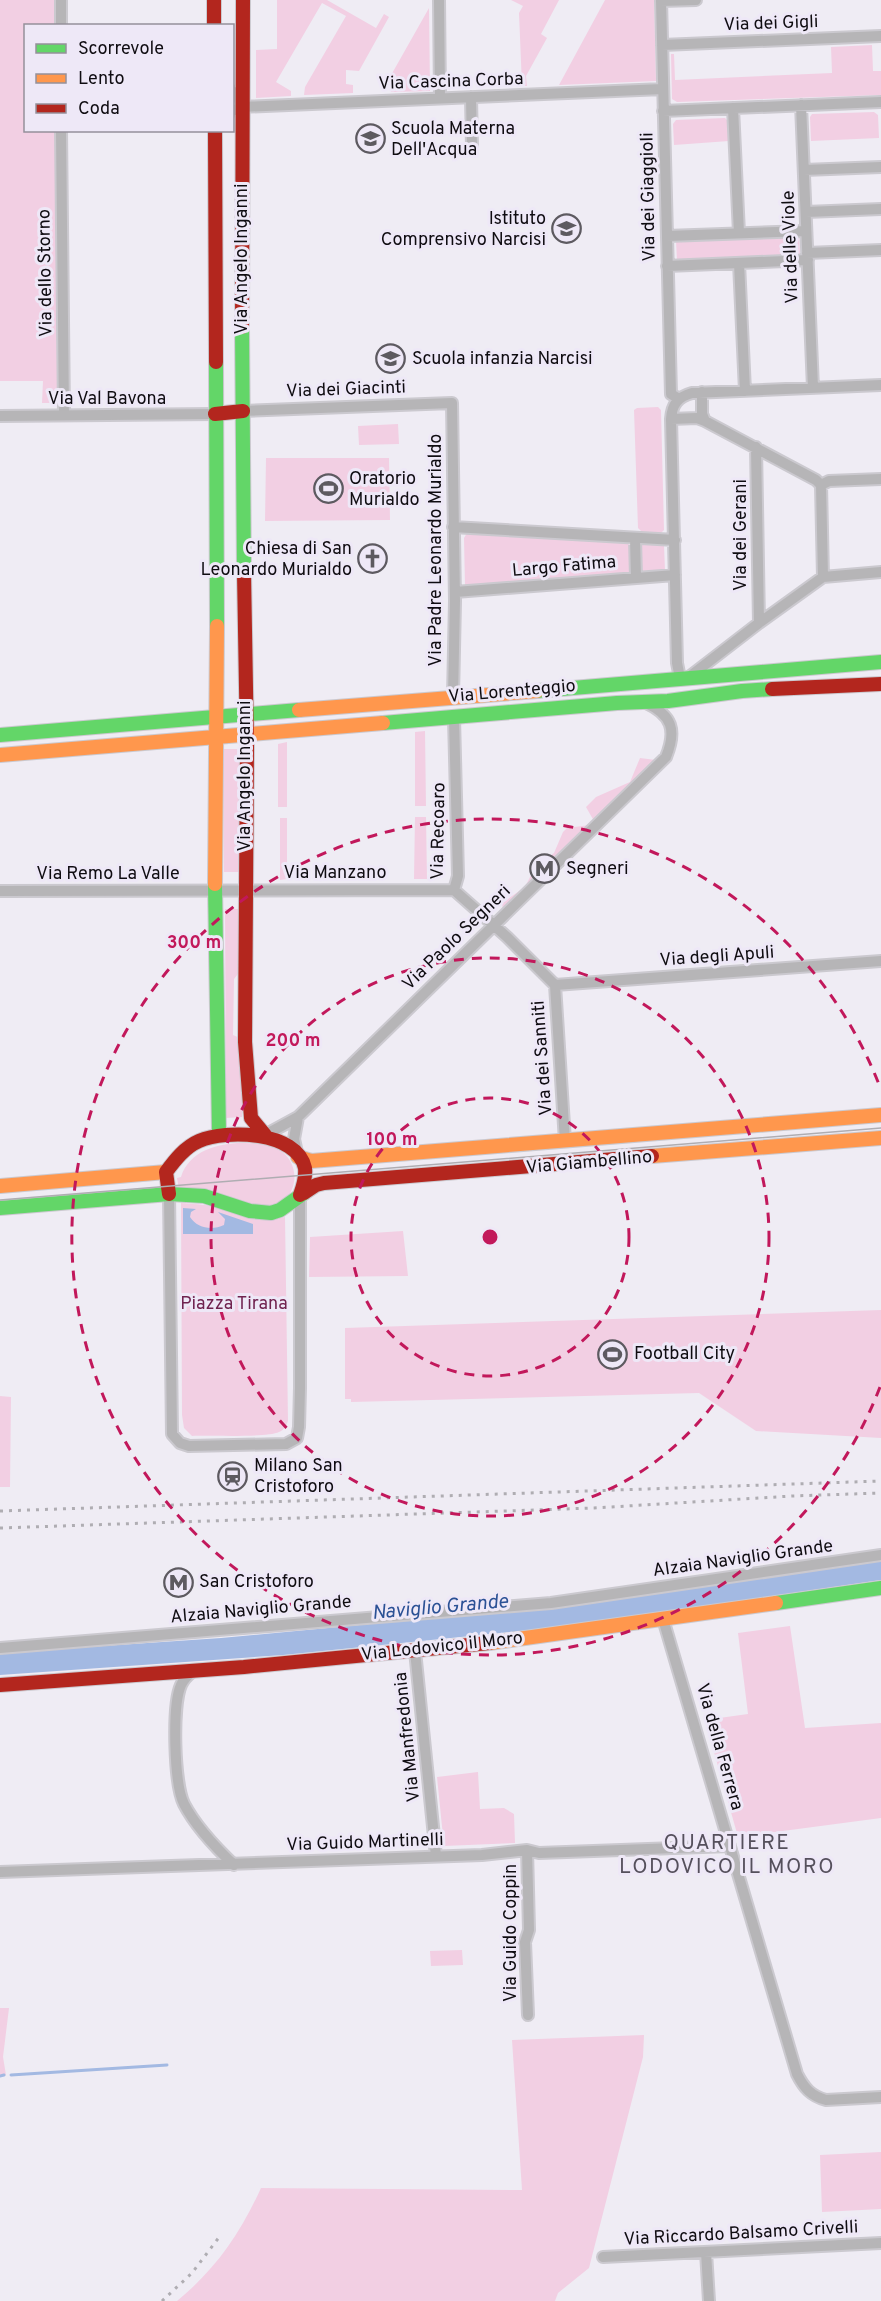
<svg xmlns="http://www.w3.org/2000/svg" width="881" height="2301" viewBox="0 0 881 2301" font-family="Overpass,sans-serif">
<rect width="100%" height="100%" fill="#efecf4"/>
<!-- green -->
<path fill="#f2cfe3" d="M0,0H55V25L26,26V130L55,131L57,368V400L53,403H42L43,381H0Z
M277,0H327L376,28L384,14L389,17L359,71L346,70V84L353,85V93L304,95L305,87L346,16L322,3L276,82L291,91V96L256,98V50L277,49Z
M511,0H559L541,34L547,38L526,76L527,86H522L519,13L523,6Z
M605,0H654L656,81L559,85Z
M429,8L430,91L391,92L390,77Z
M872,45L873,71H881V95L677,102L672,99L671,54H674L675,80L832,73L831,47Z
M874,112L878,115L879,138L811,141L810,117L812,114Z
M725,118L728,121L729,141L674,145L673,124L676,120Z
M799,234L800,256L677,261L676,240Z
M658,407L661,410L664,530L660,534L642,532L638,528L634,410L637,408Z
M398,424L399,444L359,445L358,426Z
M266,458H389L390,520L265,521Z
M467,533L626,543L630,545L631,570L626,574L465,586L464,538Z
M644,544L664,545L665,571L644,572L640,570V546Z
M425,731L426,806H415V732Z
M287,742V807H278V744Z
M223,749H240L241,872H224Z
M640,758L656,760L594,821L586,807L596,797L630,782Z
M415,817H426L427,879H414Z
M280,818H287V879L280,880Z
M590,825L503,911L502,903L525,887L535,867L554,853L563,832L567,828Z
M225,909H240L241,970L234,979L233,1035L242,1039V1117L226,1118Z
M242,1143C253,1143 269,1144 278,1149C303,1163 299,1202 269,1207C255,1210 239,1199 225,1195C210,1192 195,1191 179,1189L177,1178L181,1177C189,1151 218,1143 242,1143Z
M181,1203C192,1204 204,1204 215,1207C243,1213 254,1224 285,1217L288,1421C286,1426 284,1430 279,1432C267,1438 209,1435 192,1436L184,1428L182,1415Z
M403,1231L408,1276L309,1277L310,1237Z
M881,1310V1438L756,1431L699,1393L351,1402V1399H345V1328Z
M0,1396L11,1397L10,1487H0Z
M790,1626L805,1728L881,1723V1818L738,1837L705,1720L748,1714L738,1633Z
M478,1772L480,1809L504,1808L514,1814L515,1843L444,1846L437,1777Z
M462,1950L463,1965L431,1966L430,1951Z
M0,2008H9L3,2057L6,2075L0,2076Z
M644,2035L643,2057L589,2268L558,2293L555,2301H177C216,2269 240,2234 261,2188L522,2190L512,2040Z
M881,2152V2209L822,2212L820,2155Z"/>
<!-- water -->
<path fill="#a3b9e2" d="M183,1208L196,1209L191,1212L190,1217C197,1228 212,1231 224,1225L225,1219L218,1212L253,1224V1234H183Z
M881,1559V1580L570,1626L283,1655L0,1675V1653L221,1638L551,1607Z"/>
<g fill="none" stroke-linecap="round" stroke-linejoin="round">
<!-- stream -->
<path stroke="#a3b9e2" stroke-width="3" d="M11,2075L167,2065
M0,2076L4,2075"/>
<defs>
<path id="street" d="M61,0V26
M439,0L440,98
M661,0L671,394L679,399
M661,1L696,0
M662,45L881,36
M232,91L237,95L241,106
M471,97L472,147
M801,105L813,388
M733,108L739,233
M232,111L241,107L663,89
M663,111L881,102
M61,130L64,415
M804,170L881,167
M806,212L881,209
M667,236L806,231
M807,253L881,250
M739,263L745,391
M667,266L808,260
M702,392V414L705,421
M243,411L452,403L455,601L453,697
M0,416L215,414
M671,419L697,418L705,421L816,480L821,485
M756,447L759,623
M821,485L823,577
M821,485L829,481L881,479
M453,527L675,540
M635,538L636,578
M455,592L675,575
M689,677L759,623L823,577L881,572
M680,678L677,663L671,419C672,404 678,397 692,393L881,385
M454,890L507,937L555,985L565,1141
M454,890L458,876L454,718
M0,891L454,890
M555,985L881,961
M298,1117L294,1139L298,1157
M265,1135L298,1117L666,757C677,730 672,715 646,703
M169,1194L172,1434L180,1443L189,1446L286,1444L297,1438L299,1427L300,1388V1195
M663,1619L797,2074C804,2088 811,2096 826,2100L881,2097
M0,1648L551,1603L881,1555
M415,1651L436,1856
M193,1671C188,1675 184,1678 181,1685C172,1705 174,1784 184,1804C196,1827 215,1847 234,1865
M527,1850L529,1930L525,1942L528,2015
M0,1872L482,1855L527,1850L539,1853L730,1846
M706,2252L709,2301
M603,2257L881,2243"/>
<path id="fast" d="M242,327L244,573
M216,362L217,626
M537,691L881,662
M383,723L617,703L668,701L742,691L772,689
M0,735L299,710
M215,884L219,1134
M0,1208L169,1194L204,1196L250,1211L271,1213L280,1210L304,1193
M776,1603L881,1588"/>
<path id="slow" d="M299,710L537,691
M0,755L383,723
M215,884L217,626
M652,1156L881,1138
M298,1157L311,1161L881,1115
M0,1186L166,1172
M489,1643L776,1603"/>
<path id="jam" d="M214,0V26
M215,130L216,362
M242,327L243,0
M215,414L243,411
M244,573L247,745L245,1042L251,1118L265,1135
M772,689L881,684
M304,1193L316,1185L324,1183L652,1156
M169,1194L166,1172C175,1160 185,1147 199,1141C226,1129 297,1131 305,1168C306,1177 303,1187 300,1195
M0,1685L244,1667L489,1643"/>
</defs>
<!-- street casing -->
<use href="#street" stroke="#cbc9cf" stroke-width="14"/>
<!-- fast casing -->
<use href="#fast" stroke="#cbc9cf" stroke-width="16"/>
<!-- slow casing -->
<use href="#slow" stroke="#cbc9cf" stroke-width="16"/>
<!-- jam casing -->
<use href="#jam" stroke="#cbc9cf" stroke-width="16"/>
<!-- street -->
<use href="#street" stroke="#b6b5b7" stroke-width="10"/>
<!-- fast -->
<use href="#fast" stroke="#63d668" stroke-width="14"/>
<!-- slow -->
<use href="#slow" stroke="#ff974d" stroke-width="14"/>
<!-- jam -->
<use href="#jam" stroke="#b3261e" stroke-width="14"/>
<!-- tram -->
<path stroke="#afadb2" stroke-width="1.5" d="M0,1200L881,1128"/>
<!-- rail -->
<path stroke="#afadb2" stroke-width="3" stroke-dasharray="3 6" stroke-linecap="butt" d="M0,1511L881,1481
M0,1528L594,1508L792,1496L881,1493
M162,2301L192,2273L220,2236"/>
</g>
<!-- distance rings -->
<g fill="none" stroke="#c2185b" stroke-width="3" stroke-dasharray="10 8">
<circle cx="490" cy="1237" r="139"/>
<circle cx="490" cy="1237" r="279"/>
<path d="M880 1387A418 418 0 1 1 880 1087"/>
</g>
<!-- icons -->
<defs>
<symbol id="school-ring" viewBox="-11 -11 22 22"><circle r="9.5" fill="#eee8f7" stroke="#5d5a60" stroke-width="1.5"/><path d="M0-5L7-2L0 1L-7-2ZM-4 1L0 2.5L4 1V4Q0 6-4 4Z" fill="#5d5a60"/></symbol>
<symbol id="stadium-ring" viewBox="-11 -11 22 22"><circle r="9.5" fill="#eee8f7" stroke="#5d5a60" stroke-width="1.5"/><path d="M0-5a6.5 5 0 1 0 0 10a6.5 5 0 1 0 0-10ZM-3.5-1.8h7v3.6h-7Z" fill="#5d5a60"/></symbol>
<symbol id="church-ring" viewBox="-11 -11 22 22"><circle r="9.5" fill="#eee8f7" stroke="#5d5a60" stroke-width="1.5"/><path d="M-1.2-6h2.4v3.5h3.3v2.4h-3.3V6h-2.4V-.1h-3.3v-2.4h3.3Z" fill="#5d5a60"/></symbol>
<symbol id="metro-ring" viewBox="-11 -11 22 22"><circle r="9.5" fill="#eee8f7" stroke="#5d5a60" stroke-width="1.5"/><path d="M-5.5 5V-5H-3L0 0L3-5H5.5V5H3V-.5L0 4L-3-.5V5Z" fill="#5d5a60"/></symbol>
<symbol id="station-ring" viewBox="-11 -11 22 22"><circle r="9.5" fill="#eee8f7" stroke="#5d5a60" stroke-width="1.5"/><path d="M-3-6H3Q5-6 5-4V2Q5 4 3 4L4.5 6H3L1.5 4h-3L-3 6H-4.5L-3 4Q-5 4-5 2V-4Q-5-6-3-6ZM-3.5-4v3h7v-3ZM-3.5 1v1.5H-2V1ZM2 1v1.5H3.5V1Z" fill="#5d5a60"/></symbol>
</defs>
<g fill-rule="evenodd">
<use href="#school-ring" x="354" y="122" width="33" height="33"/>
<use href="#school-ring" x="550" y="212" width="33" height="33"/>
<use href="#school-ring" x="374" y="342" width="33" height="33"/>
<use href="#stadium-ring" x="312" y="472" width="33" height="33"/>
<use href="#church-ring" x="356" y="542" width="33" height="33"/>
<use href="#metro-ring" x="528" y="852" width="33" height="33"/>
<use href="#stadium-ring" x="596" y="1338" width="33" height="33"/>
<use href="#station-ring" x="216" y="1460" width="33" height="33"/>
<use href="#metro-ring" x="162" y="1566" width="33" height="33"/>
</g>
<g text-anchor="middle" dominant-baseline="central" stroke-width="6" stroke-linejoin="round" paint-order="stroke">
<!-- street labels -->
<g font-size="18" fill="#0f0c11" stroke="#eee8f7">
<text transform="translate(771 24) rotate(-2)">Via dei Gigli</text>
<text transform="translate(451 82) rotate(-2)">Via Cascina Corba</text>
<text transform="translate(649 197) rotate(-91)">Via dei Giaggioli</text>
<text transform="translate(791 247) rotate(-92)">Via delle Viole</text>
<text transform="translate(242 259) rotate(-90)">Via Angelo Inganni</text>
<text transform="translate(46 273) rotate(-91)">Via dello Storno</text>
<text transform="translate(346 390) rotate(-2)">Via dei Giacinti</text>
<text x="107" y="399">Via Val Bavona</text>
<text transform="translate(741 535) rotate(-90)">Via dei Gerani</text>
<text transform="translate(436 550) rotate(-90)">Via Padre Leonardo Murialdo</text>
<text transform="translate(564 567) rotate(-5)">Largo Fatima</text>
<text transform="translate(512 692) rotate(-5)">Via Lorenteggio</text>
<text transform="translate(245 776) rotate(-90)">Via Angelo Inganni</text>
<text transform="translate(439 831) rotate(-89)">Via Recoaro</text>
<text x="335" y="873">Via Manzano</text>
<text x="108" y="874">Via Remo La Valle</text>
<text transform="translate(457 938) rotate(-44)">Via Paolo Segneri</text>
<text transform="translate(717 957) rotate(-4)">Via degli Apuli</text>
<text transform="translate(543 1058) rotate(-94)">Via dei Sanniti</text>
<text transform="translate(589 1163) rotate(-5)">Via Giambellino</text>
<text transform="translate(743 1559) rotate(-8)">Alzaia Naviglio Grande</text>
<text transform="translate(261 1610) rotate(-5)">Alzaia Naviglio Grande</text>
<text transform="translate(442 1647) rotate(-6)">Via Lodovico il Moro</text>
<text transform="translate(408 1737) rotate(-96)">Via Manfredonia</text>
<text transform="translate(719 1747) rotate(74)">Via della Ferrera</text>
<text transform="translate(365 1843) rotate(-2)">Via Guido Martinelli</text>
<text transform="translate(511 1933) rotate(-90)">Via Guido Coppin</text>
<text transform="translate(741 2234) rotate(-3)">Via Riccardo Balsamo Crivelli</text>
</g>
<!-- poi labels -->
<g font-size="18" fill="#0f0c11" stroke="#eee8f7" text-anchor="start">
<text x="391" y="129">Scuola Materna<tspan x="391" dy="21">Dell'Acqua</tspan></text>
<text x="546" y="219" text-anchor="end">Istituto<tspan x="546" dy="21">Comprensivo Narcisi</tspan></text>
<text x="412" y="359">Scuola infanzia Narcisi</text>
<text x="349" y="479">Oratorio<tspan x="349" dy="21">Murialdo</tspan></text>
<text x="352" y="549" text-anchor="end">Chiesa di San<tspan x="352" dy="21">Leonardo Murialdo</tspan></text>
<text x="566" y="869">Segneri</text>
<text x="634" y="1354">Football City</text>
<text x="254" y="1466">Milano San<tspan x="254" dy="21">Cristoforo</tspan></text>
<text x="199" y="1582">San Cristoforo</text>
</g>
<!-- park labels -->
<g font-size="18" fill="#70224f" stroke="#eee8f7">
<text x="234" y="1304">Piazza Tirana</text>
</g>
<!-- water labels -->
<g font-size="20" font-style="italic" fill="#2b5195" stroke="#eee8f7">
<text transform="translate(440 1608) rotate(-5)">Naviglio Grande</text>
</g>
<!-- quarter labels -->
<g font-size="21" letter-spacing="1.5" fill="#55505c" stroke="#eee8f7">
<text x="727" y="1843">QUARTIERE<tspan x="727" dy="24">LODOVICO IL MORO</tspan></text>
</g>
</g>
<circle cx="490" cy="1237" r="9" fill="#c2185b" stroke="#eee8f7" stroke-width="3"/>
<g font-size="18" text-anchor="middle" font-weight="bold" fill="#c2185b" stroke="#eee8f7" stroke-width="6" stroke-linejoin="round" paint-order="stroke">
<text x="194" y="948">300 m</text>
<text x="293" y="1046">200 m</text>
<text x="392" y="1145">100 m</text>
</g>
<!-- legend -->
<rect x="24" y="24" width="210" height="108" fill="#eee8f7" stroke="#95909b" stroke-width="1.5"/>
<rect x="36" y="44" width="30" height="9" fill="#63d668" stroke="#95909b" stroke-width="1.5"/>
<text x="78" y="54" font-size="18" fill="#0f0c11">Scorrevole</text>
<rect x="36" y="74" width="30" height="9" fill="#ff974d" stroke="#95909b" stroke-width="1.5"/>
<text x="78" y="84" font-size="18" fill="#0f0c11">Lento</text>
<rect x="36" y="104" width="30" height="9" fill="#b3261e" stroke="#95909b" stroke-width="1.5"/>
<text x="78" y="114" font-size="18" fill="#0f0c11">Coda</text>
</svg>
